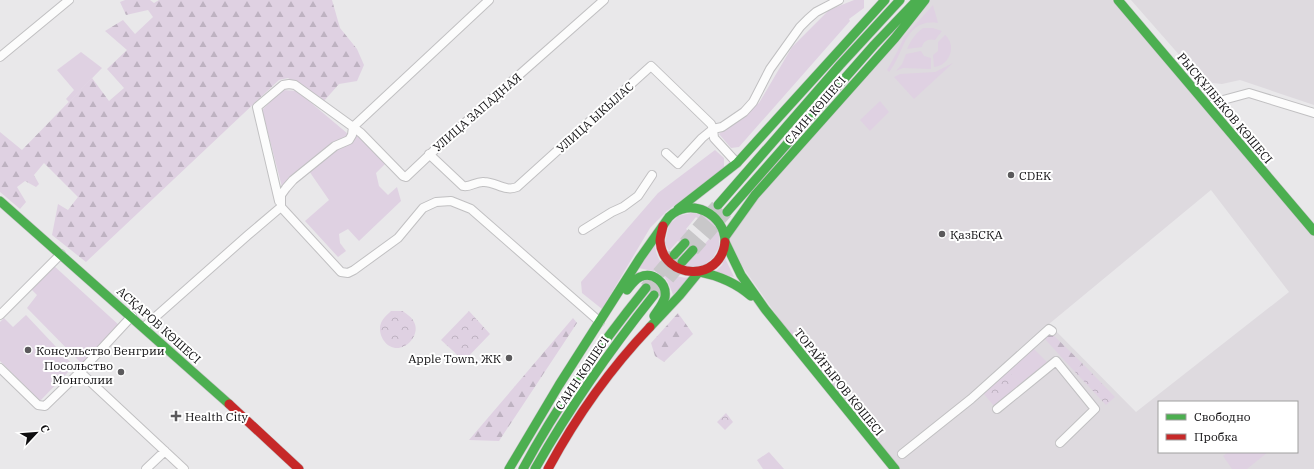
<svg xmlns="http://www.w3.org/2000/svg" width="1314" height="469" viewBox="0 0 1314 469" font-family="'IBM Plex Serif',serif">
<defs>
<pattern id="forest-firs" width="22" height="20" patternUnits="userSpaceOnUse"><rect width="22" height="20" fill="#dfd1e2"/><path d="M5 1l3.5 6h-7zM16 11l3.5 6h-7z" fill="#beb2c1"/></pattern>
<pattern id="park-crowns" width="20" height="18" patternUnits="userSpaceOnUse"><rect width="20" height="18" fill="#dfd1e2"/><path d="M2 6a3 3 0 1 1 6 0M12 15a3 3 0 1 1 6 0" fill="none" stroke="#beb2c1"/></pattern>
</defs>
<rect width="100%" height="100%" fill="#e9e8ea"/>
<!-- built -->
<path fill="#dedadf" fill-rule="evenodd" d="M925,0H1118L1314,231V469H895L821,378L725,242L730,230ZM1211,190L1289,292L1136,412L1049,324ZM1159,402H1297V452H1159Z
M1131,0H1314V105L1240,80L1222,84L1203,82Z"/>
<!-- green -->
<path fill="#dfd1e2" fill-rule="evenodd" d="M854,0H864V8L849,19L850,21L739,147L731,148L719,134L759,103L792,47L829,10Z
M933,5L938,23C904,18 905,53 889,72L887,70L897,52L904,37Z
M923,28H933L942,31L935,40C929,38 923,41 922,47L907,49C911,40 915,34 923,28Z
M945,35C957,45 950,66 934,67L933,55L938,51V42Z
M921,51L924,56L931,58V69L903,68L896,71L902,64L906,54Z
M81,52L102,68L69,102L66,99L74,90L57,70Z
M953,63L914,99L894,77L900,74L935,72Z
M282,90L297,91L348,134H359L386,163L376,173L379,186L388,195L397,187L401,201L359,241L348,229L339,234L340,243L346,251L338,257L305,221L329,200L309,171L282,187L262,110Z
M880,101L889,112L870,131L860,120Z
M715,150L724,158V167L667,211L650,228L602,309L582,293L581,282L658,193Z
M691,213L703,215L713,223L719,234V247L713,258L703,266L691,268L673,260L665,243L669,225L678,216ZM696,217L714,233L704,245L686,229ZM678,241L694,255L669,251Z
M655,245C656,262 672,281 691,277L673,295C666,273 661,272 638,268Z
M725,258L734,277L714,273L722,265Z
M53,265L120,326L82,364L27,308L37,295L30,288Z
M26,315L74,366L40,401L0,361V322L4,318L13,327Z
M791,329L854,406L850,409L788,332Z
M1032,347L1047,362L1021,384L1007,370Z
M769,452L784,469H763L757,460Z
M1228,452H1268L1247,469H1232L1223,456Z"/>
<!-- forest -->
<path fill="url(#forest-firs)" d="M125,0H150L154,3L159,0H332L340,28L357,49L364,65L357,81L339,84L324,101L288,78L279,80L86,262L52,235L58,204L68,210L78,197L44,163L34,175L39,184L36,187L25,181L17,187L26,202L20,209L0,192V132L22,150L92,78L109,101L124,88L107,69L127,50L105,31L123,20L135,34L153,17L148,10L126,15L120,2Z
M678,313L693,334L664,362L655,356L651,343Z
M573,318L577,323L499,441L469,440Z
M1049,331L1083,364L1075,372L1043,337Z"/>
<!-- park -->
<path fill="url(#park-crowns)" d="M391,311H403C406,314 412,317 414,322C420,333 409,348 397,348C385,348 377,333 381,323C383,318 388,314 391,311Z
M469,311L490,334L464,361L441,340Z
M1083,364L1115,397L1106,405L1075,372Z
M1007,370L1021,384L994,406L983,393Z
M726,413L733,422L725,430L717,422Z"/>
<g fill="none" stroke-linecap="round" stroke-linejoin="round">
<!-- primary-tunnel -->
<path stroke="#c8c7c9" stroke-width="13" stroke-dasharray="13 6" stroke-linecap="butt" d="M685,243L717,206
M693,250L726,212
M646,288L674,255
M656,293L682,262"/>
<defs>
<path id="street" d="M0,57L69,0
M1209,106L1223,100L1249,93L1314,113
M666,153L678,164L702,138L713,129L722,127L744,112L753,102L770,69L800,27L808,19L816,12L839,0
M429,154L463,186C470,188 476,181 484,182C496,182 505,192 517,187L651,66L711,124L713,129L714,138L737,163
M279,201L257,107L283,85L289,84L295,85L353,127L489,0
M583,230L612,212L623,207L638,196L652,175
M0,315L61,254
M600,322L471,209L451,201L436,202L423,208L398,238L354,270L348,273L341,272L281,207V195L286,188L293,180L335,146L349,140L352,135L353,127L361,133L403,176L406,177L442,143L604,0
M144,327L248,235L281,207
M0,368L38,405L45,406L80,372L132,316
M80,372L184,469
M997,409L1056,361L1095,409L1060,443
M902,454L971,399L1049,329L1052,331
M146,469L165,451"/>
<path id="fast" d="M1118,0L1314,231
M0,201L229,404
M718,205L840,65L900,0
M678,209L737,163L885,0
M727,212L874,45L917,0
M725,237L755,195L895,38L925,0
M725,242L741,275L765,309L895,469
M674,255L685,243
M682,262L693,250
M700,272C720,276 736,283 751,296
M627,290C631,285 635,279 640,277C653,271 667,283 665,297C663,304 658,310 654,316
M650,327L680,295L698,273
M509,469L559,385L640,258L669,217C690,196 725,214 725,242
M523,469C558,404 600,345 646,288
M535,469C570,407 610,350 654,295"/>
<path id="jam" d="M663,226C662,231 660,237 660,241C663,280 721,283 725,242
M229,404L299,469
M548,469C576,417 609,370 650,327"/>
</defs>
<!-- street casing -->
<use href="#street" stroke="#c1c0c2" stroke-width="10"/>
<!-- fast casing -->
<use href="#fast" stroke="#c1c0c2" stroke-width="10"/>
<!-- jam casing -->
<use href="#jam" stroke="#c1c0c2" stroke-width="10"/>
<!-- street -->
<use href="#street" stroke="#fcfcfc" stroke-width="8"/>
<!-- fast -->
<use href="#fast" stroke="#4caf50" stroke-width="9"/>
<!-- jam -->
<use href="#jam" stroke="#c62828" stroke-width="9"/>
</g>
<!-- markers -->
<g fill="#5b5a5c" stroke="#fff" stroke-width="1.5">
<circle cx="1011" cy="175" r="4"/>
<circle cx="942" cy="234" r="4"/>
<circle cx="28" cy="350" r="4"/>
<circle cx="509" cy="358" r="4"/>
<circle cx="121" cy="372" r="4"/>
<path d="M174 410h4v4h4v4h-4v4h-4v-4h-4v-4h4z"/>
</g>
<g text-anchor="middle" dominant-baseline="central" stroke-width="4" stroke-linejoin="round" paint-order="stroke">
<!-- street labels -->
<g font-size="12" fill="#0f0e10" stroke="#fff">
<text transform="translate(1225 108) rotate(50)">РЫСҚҰЛБЕКОВ КӨШЕСІ</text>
<text transform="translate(815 110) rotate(-49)">САИН КӨШЕСІ</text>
<text transform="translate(477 112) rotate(-41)">УЛИЦА ЗАПАДНАЯ</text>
<text transform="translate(595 117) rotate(-42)">УЛИЦА ЫКЫЛАС</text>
<text transform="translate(159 325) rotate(42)">АСҚАРОВ КӨШЕСІ</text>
<text transform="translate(582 373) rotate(-56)">САИН КӨШЕСІ</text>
<text transform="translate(839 382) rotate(51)">ТОРАЙҒЫРОВ КӨШЕСІ</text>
</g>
<!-- poi labels -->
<g font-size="12" fill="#0f0e10" stroke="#fff" text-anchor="start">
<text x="1019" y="175">CDEK</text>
<text x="950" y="234">ҚазБСҚА</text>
<text x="36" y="350">Консульство Венгрии</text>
<text x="501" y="358" text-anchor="end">Apple Town, ЖК</text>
<text x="113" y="365" text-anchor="end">Посольство<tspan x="113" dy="14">Монголии</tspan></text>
<text x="185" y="416">Health City</text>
</g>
</g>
<!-- legend -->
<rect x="1158" y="401" width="140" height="52" fill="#ffffff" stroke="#9f9f9f"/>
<rect x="1166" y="414" width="20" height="6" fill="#4caf50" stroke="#9f9f9f"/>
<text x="1194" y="421" font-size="12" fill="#0f0e10">Свободно</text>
<rect x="1166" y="434" width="20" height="6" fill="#c62828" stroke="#9f9f9f"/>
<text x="1194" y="441" font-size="12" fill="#0f0e10">Пробка</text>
<!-- north arrow -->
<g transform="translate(36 433) rotate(64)" stroke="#ffffff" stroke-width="3" paint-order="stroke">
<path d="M0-3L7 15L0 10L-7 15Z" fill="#0f0e10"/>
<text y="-6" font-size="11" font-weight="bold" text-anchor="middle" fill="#0f0e10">С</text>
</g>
</svg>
